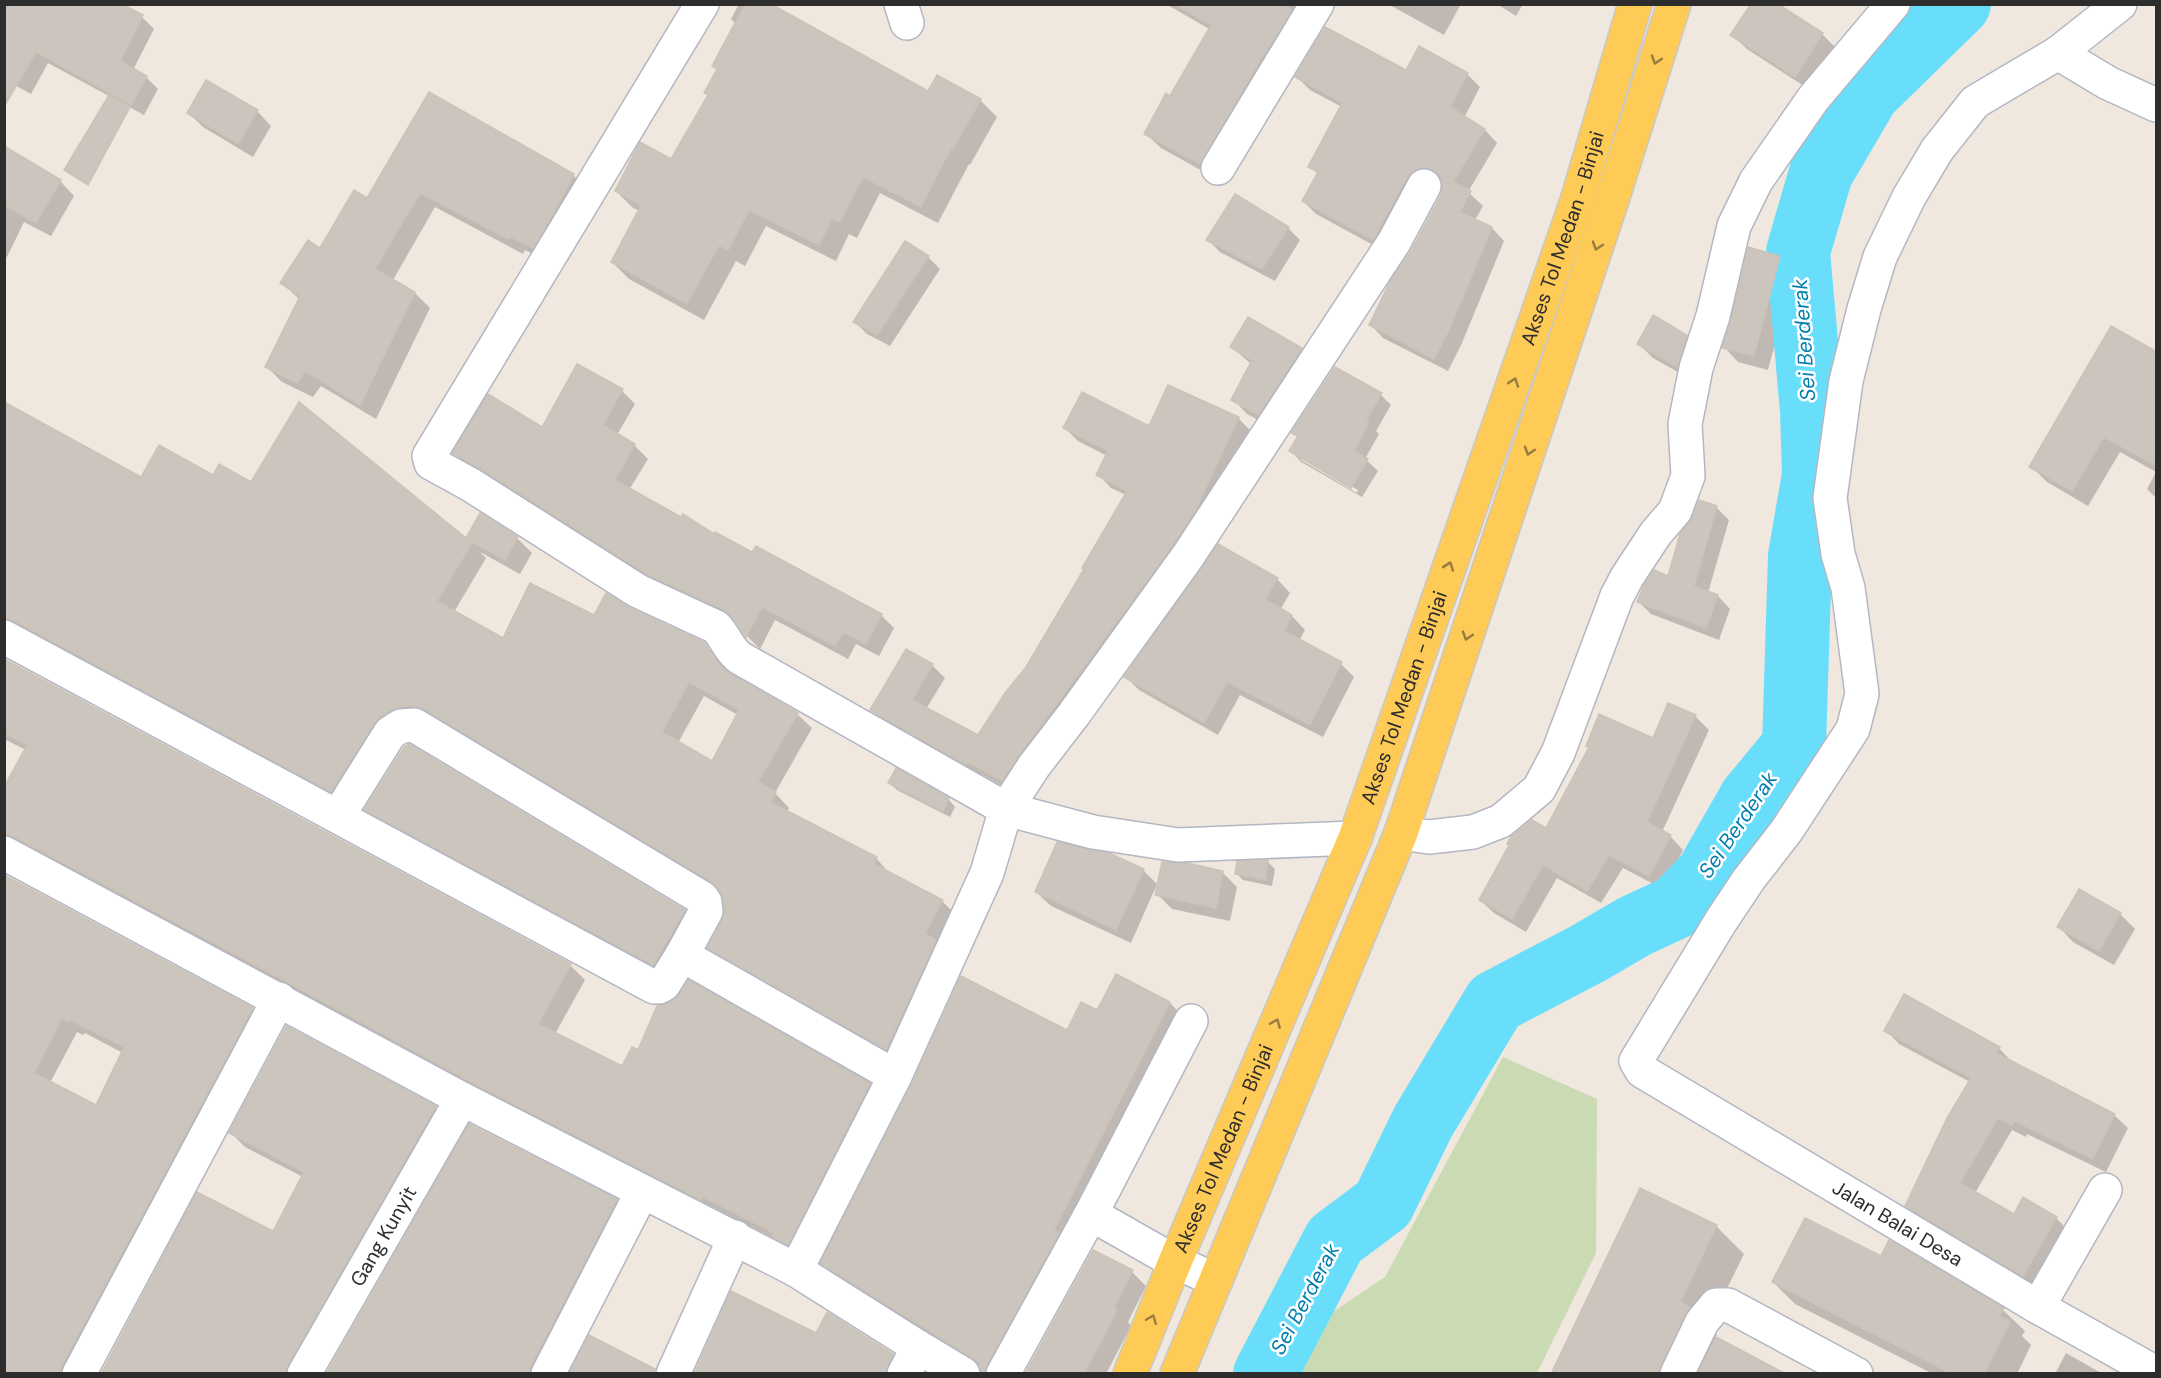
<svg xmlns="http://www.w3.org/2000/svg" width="2161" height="1378" viewBox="0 0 2161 1378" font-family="'DM Sans',sans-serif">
<rect width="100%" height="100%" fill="#f0e7df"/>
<!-- cemetery -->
<path fill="#cadbb4" d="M1503,1057L1597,1099L1596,1253L1537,1373H1293L1321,1320L1385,1277Z"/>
<!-- shadow -->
<path fill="#0003" fill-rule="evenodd" d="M118,4L142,17L154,29L133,70L146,77L158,89L144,115L48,63L31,94L4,79V8Z
M739,4H769L929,93L980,100L997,117L970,165L969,164L938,223L880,193L857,238L849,234L836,261L766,226L745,266L736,261L704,320L629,279L612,262L640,211L633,208L616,191L672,161L709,96L706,93L718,70L714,66L736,24L731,19Z
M1166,4H1307L1215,178L1161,148L1146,134L1171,98L1211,30Z
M1388,4H1461L1444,35Z
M1497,4H1523L1516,16Z
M1776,4L1822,34L1837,49L1810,90L1747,49L1732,35Z
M1407,72L1467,74L1480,87L1464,118L1485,130L1497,143L1468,192L1483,206L1475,220L1492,228L1504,241L1462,343L1448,371L1383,338L1371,325L1442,195L1444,185L1443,181L1438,180L1386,252L1316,214L1303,201L1318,174L1310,166L1342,107L1310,90L1297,77Z
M429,94L573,175L588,191L548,262L525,250L523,254L435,207L393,280L415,293L430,308L376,419L321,386L313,397L282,382L267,367L300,300L282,283L321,250L368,200Z
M257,111L271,126L253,157L203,127L189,113Z
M4,147L60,181L74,196L51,236L24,222L4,263Z
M1288,228L1300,240L1275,281L1220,252L1208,240Z
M1749,249L1780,257L1794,272L1768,370L1738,362L1724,347Z
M928,257L940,269L890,346L867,334L855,322Z
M1686,336L1701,350L1692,380L1653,358L1639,344Z
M1232,347L1301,349L1315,364L1273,428L1247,414L1233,399L1252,365Z
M2156,356V498L2147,489L2156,472L2120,452L2088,506L2047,482L2031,466Z
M622,391L635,404L617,435L634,445L648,459L629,490L715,536L881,615L894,628L879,656L856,644L848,659L775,620L760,649L747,636L738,622L662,587L468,466L454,453L543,429Z
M1381,395L1391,405L1376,431L1379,434L1365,459L1378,471L1362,497L1301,462L1291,451L1299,438L1293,432ZM1301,457L1358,490L1357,493L1301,460Z
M4,404L142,479L213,477L251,484L467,540L480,515L517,538L532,553L520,574L480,552L486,558L454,612L504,640L629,609L703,643L719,659L730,675L797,714L812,728L775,793L789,808L787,812L876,858L890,874L942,901L957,916L901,1063L724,962L709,948L724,921L726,910L722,893L440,723L415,721L346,805L4,640ZM704,696L738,715L712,763L678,743Z
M1238,418L1251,431L1015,793L981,774L980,777L885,723L872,710L932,665L945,678L926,709L978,737L1027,668L1086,569L1126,495L1111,488L1098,474L1107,456L1078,441L1065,428H1149Z
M1716,507L1729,520L1708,593L1718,596L1730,609L1719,640L1651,614L1638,601L1669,578Z
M1277,579L1290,593L1280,610L1292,616L1305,630L1299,641L1341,664L1354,677L1323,737L1240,695L1218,735L1139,690L1126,677Z
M4,660L570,965L585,980L555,1034L623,1068L638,1052L689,982L869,1085L884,1099L789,1251L779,1241L718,1210L716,1214L4,856V790L26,750L4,739Z
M1695,716L1709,730L1662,832L1670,836L1683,850L1663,889L1623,868L1601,903L1557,878L1526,932L1494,913L1480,900L1547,830L1654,740Z
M896,770L949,800L955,807L950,817L897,790L890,783Z
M366,809L684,911L699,925L668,979L380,824Z
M1268,862L1275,869L1272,886L1243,880L1236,873L1239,863Z
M1143,870L1157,884L1131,943L1051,906L1036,892Z
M1223,873L1237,887L1230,921L1172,909L1157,894Z
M4,876L252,1009L267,1024L80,1374H4ZM77,1032L83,1035L85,1033L123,1053L96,1107L50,1083Z
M2120,914L2135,929L2114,965L2073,942L2059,927Z
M1170,1003L1184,1017L1004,1374H983L982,1368L837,1278L822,1263L1068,1032L1098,1012Z
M287,1028L435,1108L450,1122L305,1374H102L274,1233L303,1177L245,1147L231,1133Z
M1886,1030L1999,1048L2012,1062L2114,1115L2128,1128L2106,1172L2027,1134L2026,1137L2012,1130L1975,1193L2014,1216L2056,1218L2069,1231L2036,1288L1920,1219L1907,1206L1970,1082L1899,1044Z
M470,1126L616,1201L631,1215L549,1374H328Z
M1716,1226L1744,1254L1708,1327L1717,1335L1715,1338L1782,1374H1552Z
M1882,1258L2003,1310L2025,1331L2022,1336L2031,1345L2017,1374H1933L1795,1304L1773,1282Z
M1132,1272L1146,1286L1128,1322L1131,1326L1106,1374H1026Z
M817,1335L892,1355L907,1370L905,1374H695Z
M2066,1353L2103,1374H2055Z"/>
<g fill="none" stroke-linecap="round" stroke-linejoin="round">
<!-- river -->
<path stroke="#69defa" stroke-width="64" d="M1265,1374L1335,1240L1383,1204L1423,1122L1495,1002L1587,954L1635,926L1676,907L1707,875L1751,798L1794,746L1800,556L1814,475L1812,411L1798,252L1821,173L1868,93L1959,4"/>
</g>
<!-- building -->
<path fill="#cbc5bd" stroke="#ccc3b8" stroke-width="1.5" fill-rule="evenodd" d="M4,4H122L143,15L120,61L147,76L131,105L36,52L4,107Z
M745,4H771L928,91L937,75L981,99L953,149L951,148L921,207L863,177L840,222L832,218L819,245L749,210L728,250L719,245L687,304L611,262L641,205L615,191L640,142L671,159L708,95L704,93L717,69L712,66Z
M1174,4H1282L1292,10L1261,59L1200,164L1144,134L1166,93L1170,96L1211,25Z
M1751,4H1778L1823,33L1795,77L1730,35Z
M1325,27L1406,70L1419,46L1468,73L1450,107L1485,129L1453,182L1471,191L1460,212L1492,227L1449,330L1434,359L1369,325L1392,278L1411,251L1441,195L1443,185L1440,176L1432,169L1424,167L1414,170L1407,177L1373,240L1302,201L1318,172L1308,167L1342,103L1295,77Z
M206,80L258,110L238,144L187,113Z
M429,92L574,174L555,211L533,248L509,236L508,239L420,193L375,269L415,292L360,405L305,371L297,383L265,367L300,296L280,283L308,240L320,248L354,190L367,198Z
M109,95L130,107L88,185L64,170Z
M4,146L61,180L36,223L4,205Z
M1235,194L1289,227L1262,269L1206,240Z
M905,241L929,256L877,335L853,322Z
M1748,247L1780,256L1754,356L1722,348L1731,320Z
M1653,315L1687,335L1677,367L1637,344Z
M1248,317L1302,348L1258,415L1231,400L1252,360L1230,347Z
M2111,326L2157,352V466L2104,437L2072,491L2029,467Z
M577,364L623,389L603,425L635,444L615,480L681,517L683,514L714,534L715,532L752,552L756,546L882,614L866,644L843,632L835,646L762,607L746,637L734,619L724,610L647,574L481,469L452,453L488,394L542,427Z
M1335,367L1382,393L1366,420L1369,422L1354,451L1368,459L1351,488L1289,451L1298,436L1291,433Z
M1168,385L1239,417L1195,511L1173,545L1019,755L1002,781L968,762L966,765L870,710L906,649L933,664L912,700L978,735L1005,693L1026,667L1084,569L1082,568L1127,491L1096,475L1108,451L1063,428L1082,392L1149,426Z
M4,402L141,477L159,445L213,475L219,464L251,482L299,402L466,538L480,513L518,537L505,560L469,540L472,543L437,601L503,638L530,583L594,615L606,593L630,608L704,642L718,663L728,672L798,713L758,782L776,792L770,802L877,857L874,864L943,900L925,934L936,940L886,1050L707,948L722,920L725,910L720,891L712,882L424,709L413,706L400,707L380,717L374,723L331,792L13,620L4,618ZM689,682L739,710L712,761L662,732Z
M1699,500L1717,506L1694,586L1718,595L1706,628L1637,602L1643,587L1654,570L1668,576L1680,534L1692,518Z
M1218,544L1278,578L1265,599L1292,615L1284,631L1342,662L1310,725L1227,682L1204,723L1124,677Z
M4,659L571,964L538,1024L622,1066L632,1047L638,1050L657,1006L674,1000L688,980L870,1083L788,1245L772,1237L774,1233L703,1197L701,1200L471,1082L287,982L13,836L4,834V787L27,745L4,733Z
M1668,703L1696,715L1647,822L1671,835L1649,876L1609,855L1587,891L1543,865L1512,919L1479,900L1509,845L1507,844L1511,837L1532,820L1546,828L1589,747L1586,746L1599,714L1653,738Z
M409,744L685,910L653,965L364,810L404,747Z
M896,768L949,798L943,811L888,783Z
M1057,842L1109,853L1144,869L1116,930L1035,892Z
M1268,860L1265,880L1235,874L1237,861Z
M1162,862L1187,863L1223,871L1216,908L1155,895Z
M4,875L253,1008L62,1365L60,1374H4ZM62,1018L68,1022L70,1020L124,1047L96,1105L34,1073Z
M2079,889L2121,913L2099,951L2057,927Z
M1116,974L1170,1002L1054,1230L1059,1233L987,1365L984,1374H982L979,1364L973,1358L820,1263L912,1084L961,976L1067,1030L1081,1002L1097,1010Z
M1904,994L2000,1047L1996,1053L2115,1114L2093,1159L2014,1121L2012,1125L1998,1118L1960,1183L2014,1214L2023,1197L2057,1217L2023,1276L1905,1206L1947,1118L1971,1078L1884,1031Z
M286,1026L436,1106L288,1365L285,1374H101L197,1192L273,1231L304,1172L229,1133Z
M469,1124L617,1199L531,1365L530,1374H326Z
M1640,1188L1717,1225L1680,1302L1690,1307L1660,1366L1659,1374H1551Z
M1805,1218L1881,1256L1889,1240L2004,1308L1999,1316L2010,1322L1984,1374H1952L1772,1282Z
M1093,1250L1133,1270L1114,1308L1117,1310L1084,1374H1025Z
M731,1291L816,1333L827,1312L893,1354L885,1374H694Z
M589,1335L655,1369V1374H569Z
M1716,1337L1786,1374H1698Z"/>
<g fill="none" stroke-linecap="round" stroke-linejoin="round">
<defs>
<g id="minor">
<path d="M702,4L429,456L431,463L471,485L638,591L716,627C726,638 729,650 740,658L1006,809L1093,832L1178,845L1355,838"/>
<path d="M901,4L907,23"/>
<path id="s1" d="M2120,4L2058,53L1975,102L1937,150L1909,197L1880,257L1864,309L1846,381L1830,498L1838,554L1848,588L1862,694L1853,729L1787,830L1749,879L1721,921L1636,1061L1642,1071L2038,1307L2156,1373"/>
<path d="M2058,53L2108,83L2156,105"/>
<path d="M1218,168L1317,4"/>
<path d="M4,637L654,987H659L664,984L682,955L895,1076"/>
<path d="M338,816L390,733L401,726L414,725L702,898L705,902L706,911L682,955"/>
<path d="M1401,833L1429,837L1473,832L1501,821L1539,789L1558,753L1617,596L1627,577L1656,533L1675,511L1688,476L1685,424L1696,368L1713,316L1734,226L1756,181L1813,99L1893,4"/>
<path d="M4,853L462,1099L796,1270L918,1347L904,1374"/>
<path d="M1091,1214L1175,1262L1216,1280"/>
<path d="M796,1270L895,1076L987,873L1006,809L1034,766L1074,714L1188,556L1394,242L1424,186"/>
<path d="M2038,1307L2105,1190"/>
<path d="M918,1347L963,1374"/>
<path d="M79,1374L279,999"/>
<path id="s2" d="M304,1374L462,1099"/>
<path d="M548,1374L642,1192"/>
<path d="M673,1374L735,1237"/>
<path d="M1003,1374L1091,1214L1191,1021"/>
<path d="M1677,1374L1702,1322L1716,1305H1728L1856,1374"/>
</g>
<g id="major">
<path id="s3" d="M1130,1374L1175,1262L1355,838L1577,201L1635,4"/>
<path d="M1177,1374L1401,833L1611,203L1674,4"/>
</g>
</defs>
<!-- minor casing -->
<use href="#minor" stroke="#b3b7c2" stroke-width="36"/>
<!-- major casing -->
<use href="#major" stroke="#c8c8c8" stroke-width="36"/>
<!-- minor -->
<use href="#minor" stroke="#fff" stroke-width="33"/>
<!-- major -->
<use href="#major" stroke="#fecb56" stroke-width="33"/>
</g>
<!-- one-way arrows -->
<defs><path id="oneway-chevron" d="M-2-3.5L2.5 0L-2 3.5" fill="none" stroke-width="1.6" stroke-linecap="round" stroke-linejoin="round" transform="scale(1.5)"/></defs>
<g stroke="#967c42">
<use href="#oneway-chevron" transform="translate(1656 60) rotate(108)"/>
<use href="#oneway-chevron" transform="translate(1597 246) rotate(108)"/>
<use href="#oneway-chevron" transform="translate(1514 382) rotate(-71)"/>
<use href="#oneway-chevron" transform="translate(1529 451) rotate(108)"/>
<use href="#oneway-chevron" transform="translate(1449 566) rotate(-71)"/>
<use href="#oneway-chevron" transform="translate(1467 636) rotate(108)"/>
<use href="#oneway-chevron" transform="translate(1276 1023) rotate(-67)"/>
<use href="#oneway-chevron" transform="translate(1152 1319) rotate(-68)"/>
</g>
<g text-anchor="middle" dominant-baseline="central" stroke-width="5" stroke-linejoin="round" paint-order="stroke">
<!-- street labels -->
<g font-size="20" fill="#2d2d2d" stroke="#fff">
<text stroke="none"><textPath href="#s3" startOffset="1216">Akses Tol Medan - Binjai</textPath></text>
<text stroke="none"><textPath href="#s3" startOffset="730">Akses Tol Medan - Binjai</textPath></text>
<text stroke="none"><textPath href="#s3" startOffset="244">Akses Tol Medan - Binjai</textPath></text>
<text stroke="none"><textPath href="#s1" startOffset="1546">Jalan Balai Desa</textPath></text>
<text stroke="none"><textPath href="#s2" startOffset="159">Gang Kunyit</textPath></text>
</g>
<!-- water labels -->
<g font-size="21" font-style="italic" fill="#007fae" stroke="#fff">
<text transform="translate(1804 340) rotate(-94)">Sei Berderak</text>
<text transform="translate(1738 825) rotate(-56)">Sei Berderak</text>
<text transform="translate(1305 1299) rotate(-62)">Sei Berderak</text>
</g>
</g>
<!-- border -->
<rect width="2161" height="1378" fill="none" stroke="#2d2d2d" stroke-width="12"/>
</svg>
